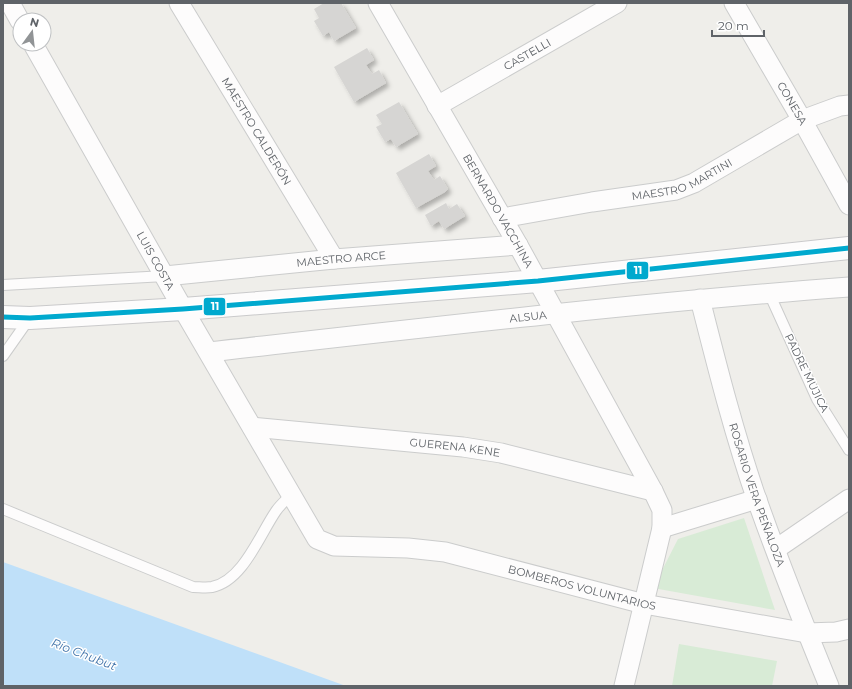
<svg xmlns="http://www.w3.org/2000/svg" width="852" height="689" viewBox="0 0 852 689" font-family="Montserrat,sans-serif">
<defs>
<filter id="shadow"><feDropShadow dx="3.5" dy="3.5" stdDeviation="2" flood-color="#0004"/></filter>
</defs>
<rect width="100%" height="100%" fill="#efeeea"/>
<!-- green -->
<path fill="#d8ebd6" d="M744,518L775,610L653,588L678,539Z
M679,644L777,661L772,686H672Z"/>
<!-- water -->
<path fill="#bfe0f9" d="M3,562L346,686H9L3,684Z"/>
<!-- building -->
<path fill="#d6d5d3" filter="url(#shadow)" d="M324,3H341L356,28L334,41L329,32L323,36L314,21L319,18L314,9Z
M367,48L374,60L366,65L372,74L379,70L386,83L354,102L334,67Z
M399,102L418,134L396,147L391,139L385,142L376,127L382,124L376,115Z
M429,154L436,166L428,171L434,180L440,176L448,189L445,192L416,208L396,173Z
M446,203L449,209L457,204L465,216L444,229L439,221L431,226L425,215Z"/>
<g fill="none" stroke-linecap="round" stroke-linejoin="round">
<defs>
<path id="lane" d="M3,285L165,276
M769,293L817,399L849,450
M3,356L29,319
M3,509L193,587C199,587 206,588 212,587C243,581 260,534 276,511C280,505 286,500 291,495"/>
<g id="street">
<path d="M10,3L20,21"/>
<path id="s1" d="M179,3L334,259"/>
<path id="s2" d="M378,3L518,245L653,491L662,510V528L624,686"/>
<path id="s3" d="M734,3L802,120L849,205"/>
<path id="s4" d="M33,44L183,309L317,539L334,546L408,548L445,552L644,604L807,633L836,632L849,629"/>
<path id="s5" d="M437,106L617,3"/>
<path id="s6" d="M502,218L592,202L676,190L694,183L802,120L840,106L849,105"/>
<path id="s7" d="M165,276L334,259L518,245"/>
<path id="s8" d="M700,299C717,366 734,434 757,500C779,562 804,625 829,686"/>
<path id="s9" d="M209,352C422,328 635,303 849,287"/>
<path id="s10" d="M252,427L463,447L501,453L653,491"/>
<path d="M662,528L757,499"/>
<path d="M776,549L849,499"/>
</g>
<path id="secondary" d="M3,317L30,318L183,309L538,281L849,248"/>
</defs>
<!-- lane casing -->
<use href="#lane" stroke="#cbcccc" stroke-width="12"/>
<!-- street casing -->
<use href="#street" stroke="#cbcccc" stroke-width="21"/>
<!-- secondary casing -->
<use href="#secondary" stroke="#cacacb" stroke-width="24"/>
<!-- lane -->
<use href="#lane" stroke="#fdfcfc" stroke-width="10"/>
<!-- street -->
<use href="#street" stroke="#fdfcfc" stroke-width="19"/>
<!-- secondary -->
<use href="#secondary" stroke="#fdfcfc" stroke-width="22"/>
<defs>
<path id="bus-1" d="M3,317L30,318L183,309L538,281L849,248"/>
</defs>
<!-- bus-1 casing -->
<use href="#bus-1" stroke="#fff" stroke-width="8"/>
<!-- bus-1 -->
<use href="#bus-1" stroke="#00a9ce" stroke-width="5"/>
</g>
<g text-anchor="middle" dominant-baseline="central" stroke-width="3" stroke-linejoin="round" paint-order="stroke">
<!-- street labels -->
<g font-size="11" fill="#5f6368" stroke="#fff">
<text stroke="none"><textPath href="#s5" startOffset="104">CASTELLI</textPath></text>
<text stroke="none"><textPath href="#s3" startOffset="116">CONESA</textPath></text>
<text stroke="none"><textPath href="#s1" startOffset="150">MAESTRO CALDERÓN</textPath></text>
<text stroke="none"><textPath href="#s6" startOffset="185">MAESTRO MARTINI</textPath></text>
<text stroke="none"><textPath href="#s2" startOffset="240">BERNARDO VACCHINA</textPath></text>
<text stroke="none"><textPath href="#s7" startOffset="177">MAESTRO ARCE</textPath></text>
<text stroke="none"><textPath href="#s4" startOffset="249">LUIS COSTA</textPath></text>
<text stroke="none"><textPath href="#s9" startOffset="321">ALSUA</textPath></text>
<text transform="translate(807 373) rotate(64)">PADRE MUJICA</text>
<text stroke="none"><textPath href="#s10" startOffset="204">GUERENA KENE</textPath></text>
<text stroke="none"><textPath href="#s8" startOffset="204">ROSARIO VERA PEÑALOZA</textPath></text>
<text stroke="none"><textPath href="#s4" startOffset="842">BOMBEROS VOLUNTARIOS</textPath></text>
</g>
<!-- water labels -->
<g font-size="12" font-style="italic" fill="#4174aa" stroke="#fff">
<text transform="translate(84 654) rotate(21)">Río Chubut</text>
</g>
</g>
<g stroke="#fff" stroke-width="1.5">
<rect x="626" y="261" width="23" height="19" rx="4" fill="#00a9ce"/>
<rect x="203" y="297" width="23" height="19" rx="4" fill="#00a9ce"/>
</g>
<g font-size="11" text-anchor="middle" font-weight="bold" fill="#fff">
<text x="638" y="274">11</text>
<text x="215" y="310">11</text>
</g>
<!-- border -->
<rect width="852" height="689" fill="none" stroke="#5f6368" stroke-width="8"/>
<!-- north arrow -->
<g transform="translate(32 32) rotate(15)"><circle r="19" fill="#ffffff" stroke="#bfc1c3"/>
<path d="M0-3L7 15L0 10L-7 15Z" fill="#919496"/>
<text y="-6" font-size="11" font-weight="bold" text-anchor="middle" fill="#5f6368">N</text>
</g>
<!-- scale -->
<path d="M712 30v6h52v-6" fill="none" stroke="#5f6368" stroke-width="2"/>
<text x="718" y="30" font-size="12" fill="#5f6368" stroke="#ffffff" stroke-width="3" paint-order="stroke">20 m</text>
</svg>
